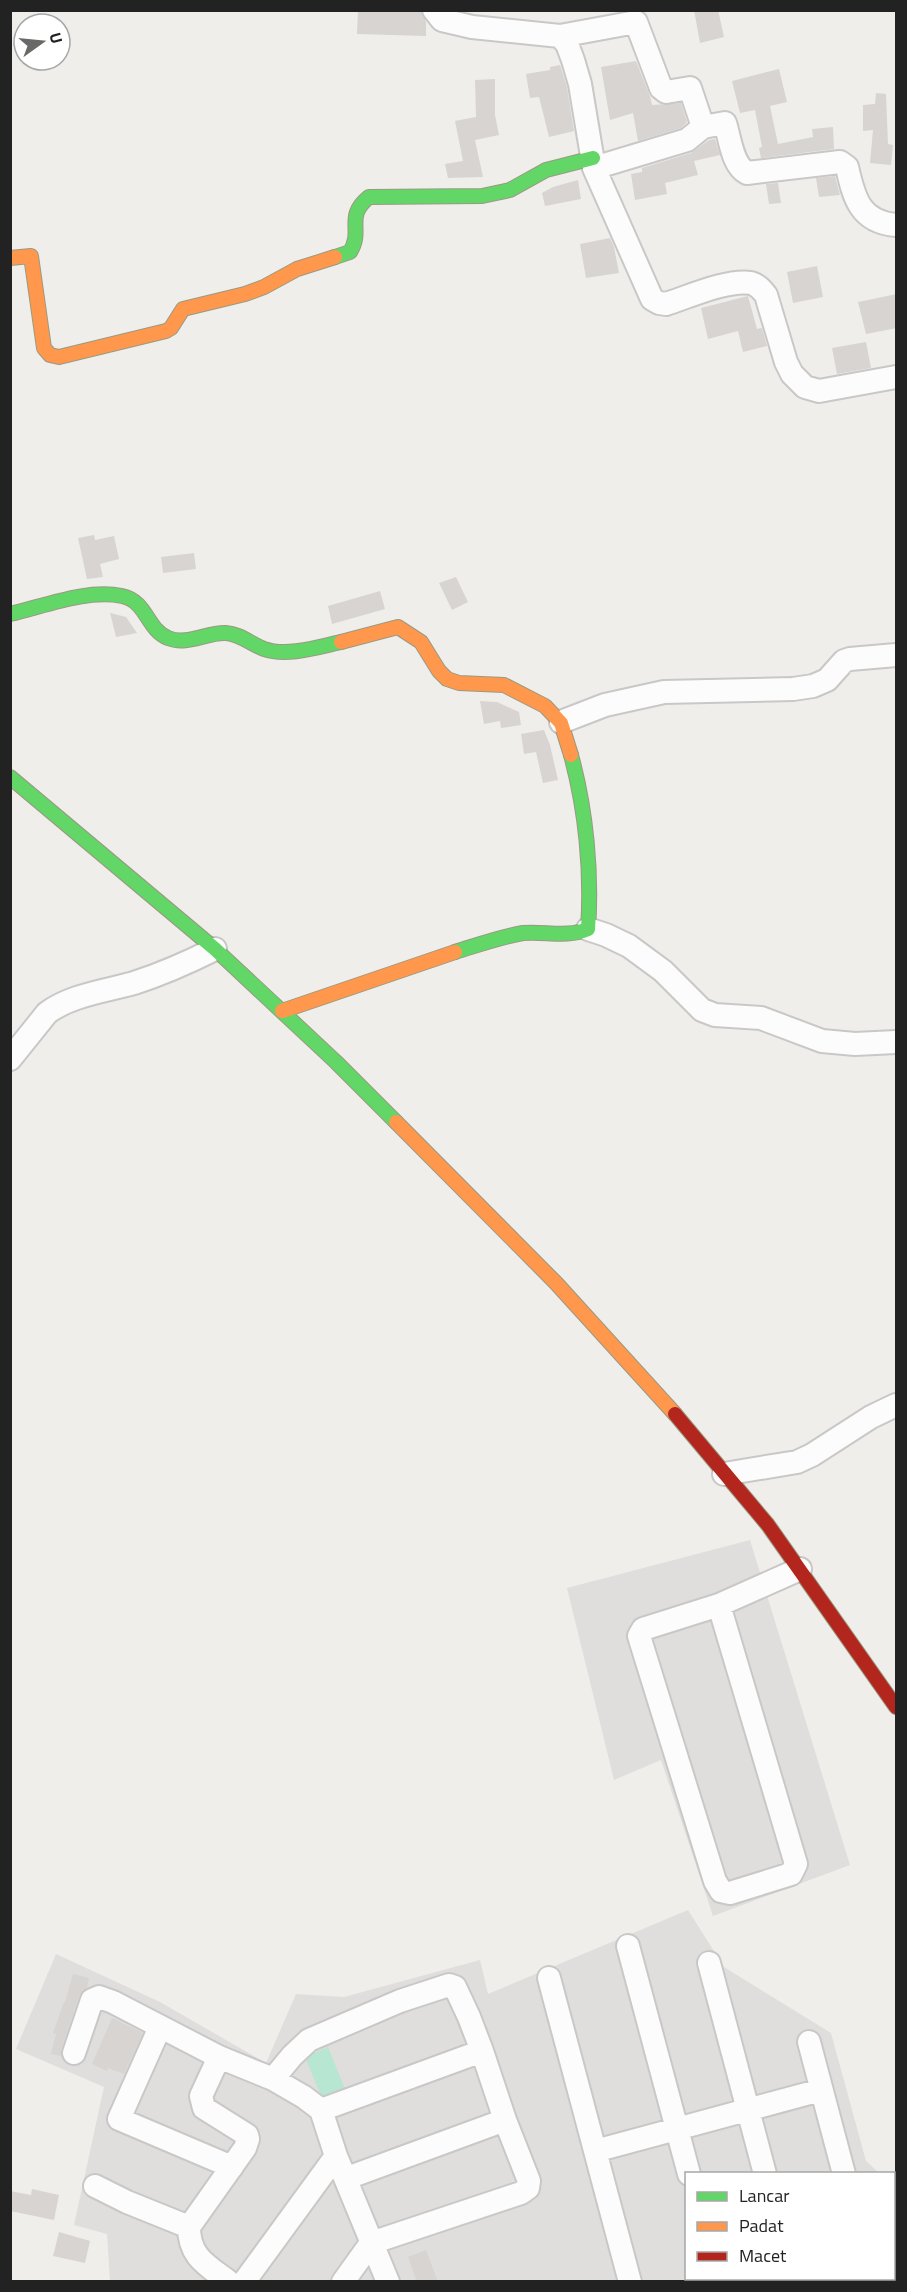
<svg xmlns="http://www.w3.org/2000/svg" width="907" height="2292" viewBox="0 0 907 2292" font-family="'Titillium Web',sans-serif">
<rect width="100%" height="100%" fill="#f0eeeb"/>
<!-- residential -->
<path fill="#dfdedc" d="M750,1540L850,1865L713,1916L661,1760L614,1780L567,1588Z
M688,1910L724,1967L831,2033L866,2161L879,2173L686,2174V2278H894V2189L896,2192V2281H110L107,2234L74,2225L104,2087L16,2049L56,1954L160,2002L266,2063L296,1994L344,1997L480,1960L488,1994Z"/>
<!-- pitch -->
<path fill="#b7e6d2" d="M328,2047L345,2089L322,2098L305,2057Z"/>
<!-- building -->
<path fill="#d7d4d2" d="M358,10H421L426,22V36L357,34Z
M694,10H718L724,37L700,43Z
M636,61L650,96L652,105L681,103L687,122L681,128L638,141L633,113L610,120L601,67Z
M560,65L567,87L574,131L549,137L539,97L530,98L526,74L550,70V67Z
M779,69L787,102L770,106L778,144L813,137L812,129L833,127L834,149L761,158L759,148L762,147L755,110L740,113L732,81Z
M495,79V115L499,135L475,140L483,177L448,178L445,164L463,161L455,121L476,117L475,80Z
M876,93L886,94L888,144L893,145L891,165L870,163L873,130L863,131V105L875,104Z
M715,139L720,155L694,161L698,175L665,183L667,194L635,200L631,174L642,172V168L691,153L709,140Z
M835,176L840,195L819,197L816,178Z
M578,180L581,199L545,206L542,193L553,187Z
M778,183L781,203L769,204L766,184Z
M610,238L614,247L619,273L586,278L580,244Z
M817,266L823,297L793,303L787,272Z
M897,294V328L866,334L858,302Z
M748,296L757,329L762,328L767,346L743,352L738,331L708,339L701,308Z
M866,342L871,368L837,374L832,348Z
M94,535L95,540L114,536L119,559L100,564L103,577L87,579L78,538Z
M194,553L196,569L163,573L161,557Z
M456,577L468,602L452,610L439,583Z
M380,591L385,609L332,624L328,606Z
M110,613L126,617L137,633L116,637Z
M480,701L497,702L519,712L521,725L501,728L500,721L484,724Z
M544,730L550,745L558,780L543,783L536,752L524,754L521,734Z
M73,1974L89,1978L87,1988L79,1996L61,2049V2056L51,2054L56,2034L53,2033L64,2002H65Z
M112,2018L143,2033L124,2074L108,2068L107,2071L92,2064Z
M32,2189L59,2195L54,2220L10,2211V2191L31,2195Z
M59,2232L90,2241L85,2263L53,2256Z
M426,2250L438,2282H417L408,2257Z"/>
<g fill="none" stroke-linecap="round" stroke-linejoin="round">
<defs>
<path id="street" d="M434,10L442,20L472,27L560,36L636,22L661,88L666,92L690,88L703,127L725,123C730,138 732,165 747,173L840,162L847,167C854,198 860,222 896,225
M560,36L567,44L573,60L580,84L594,168L652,299L659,303L666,304C688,297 728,279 751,283C758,285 762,290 766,295L786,362L792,374L805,387L819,391L896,377
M594,168L687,140L703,127
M561,722L605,705L664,692L793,689L813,686L827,680L844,661L850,659L896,655
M588,929L606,935L629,946L663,971L702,1010L715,1015L761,1018L822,1041L855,1044L896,1042
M10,1059L47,1013C71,995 106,991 134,983C162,974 189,962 215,949
M724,1474L797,1462L812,1455L871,1417L896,1405
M719,1605L796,1864L791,1874L730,1893L721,1891L715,1881L639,1636L643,1629L719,1605L800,1569
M628,1946L689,2174
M709,1963L765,2174
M549,1978L630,2282
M160,2027L119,2119L232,2167
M809,2042L844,2174
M74,2053L92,2000L99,1997L113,2002L219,2057L273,2079L304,2097L321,2110L336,2156L388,2282
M219,2057L201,2096L204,2108L247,2135L248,2139L245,2148L189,2227C189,2257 207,2265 229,2282
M273,2079L292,2056L309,2040L400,2001L449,1985L455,1987L469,2017L482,2051L321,2110
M595,2151L821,2090
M347,2178L505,2120L482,2051
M95,2186L127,2202L189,2227
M894,2274L896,2273
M718,2278V2282
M794,2278V2282
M872,2280L877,2278
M244,2282L336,2156
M343,2282L371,2243L521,2193L528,2188L529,2181L505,2120"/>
<path id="fast" d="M335,257L350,252C364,230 344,217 369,197L482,196L510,190L546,170L593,158
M10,614C45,606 86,589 122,596C147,601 147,630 168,638C187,646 207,632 226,633C240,634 251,644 264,649C287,657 318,647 341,642
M10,777L215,949L336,1062L396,1122
M455,952C478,945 500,937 523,933C545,931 567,938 588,929C592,872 586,810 571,755"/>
<path id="slow" d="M10,258L31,256L44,348L50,355L59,357L166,331L171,328L183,309L245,294L264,287L297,269L335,257
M341,642L398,627L421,642L439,671L447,679L459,683L504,685L545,706L561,723L571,755
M282,1011L455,952
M396,1122L556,1283L675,1414"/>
<path id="jam" d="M675,1414L768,1525L896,1707"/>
</defs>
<!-- street casing -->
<use href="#street" stroke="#c9c8c7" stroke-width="26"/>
<!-- fast casing -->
<use href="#fast" stroke="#999a82" stroke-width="16"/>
<!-- slow casing -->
<use href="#slow" stroke="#999a82" stroke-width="16"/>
<!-- jam casing -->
<use href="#jam" stroke="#999a82" stroke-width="16"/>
<!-- street -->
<use href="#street" stroke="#fdfcfc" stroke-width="22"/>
<!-- fast -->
<use href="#fast" stroke="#63d668" stroke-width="14"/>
<!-- slow -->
<use href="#slow" stroke="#ff974d" stroke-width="14"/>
<!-- jam -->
<use href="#jam" stroke="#b3261e" stroke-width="14"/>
</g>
<!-- border -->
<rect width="907" height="2292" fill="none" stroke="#222222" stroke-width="24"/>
<!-- legend -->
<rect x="685" y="2172" width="210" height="108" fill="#ffffff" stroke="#a7a7a7" stroke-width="1.5"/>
<rect x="697" y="2192" width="30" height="9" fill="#63d668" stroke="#a7a7a7" stroke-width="1.5"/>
<text x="739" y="2202" font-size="18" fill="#222222">Lancar</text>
<rect x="697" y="2222" width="30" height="9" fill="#ff974d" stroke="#a7a7a7" stroke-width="1.5"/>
<text x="739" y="2232" font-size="18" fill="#222222">Padat</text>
<rect x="697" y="2252" width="30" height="9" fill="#b3261e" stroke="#a7a7a7" stroke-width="1.5"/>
<text x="739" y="2262" font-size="18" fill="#222222">Macet</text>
<!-- north arrow -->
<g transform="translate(42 42) rotate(75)"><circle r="28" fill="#ffffff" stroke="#a7a7a7" stroke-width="1.5"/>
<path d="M0-4.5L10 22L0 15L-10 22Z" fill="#6a6968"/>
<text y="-9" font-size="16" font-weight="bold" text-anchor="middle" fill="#222222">U</text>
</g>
</svg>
